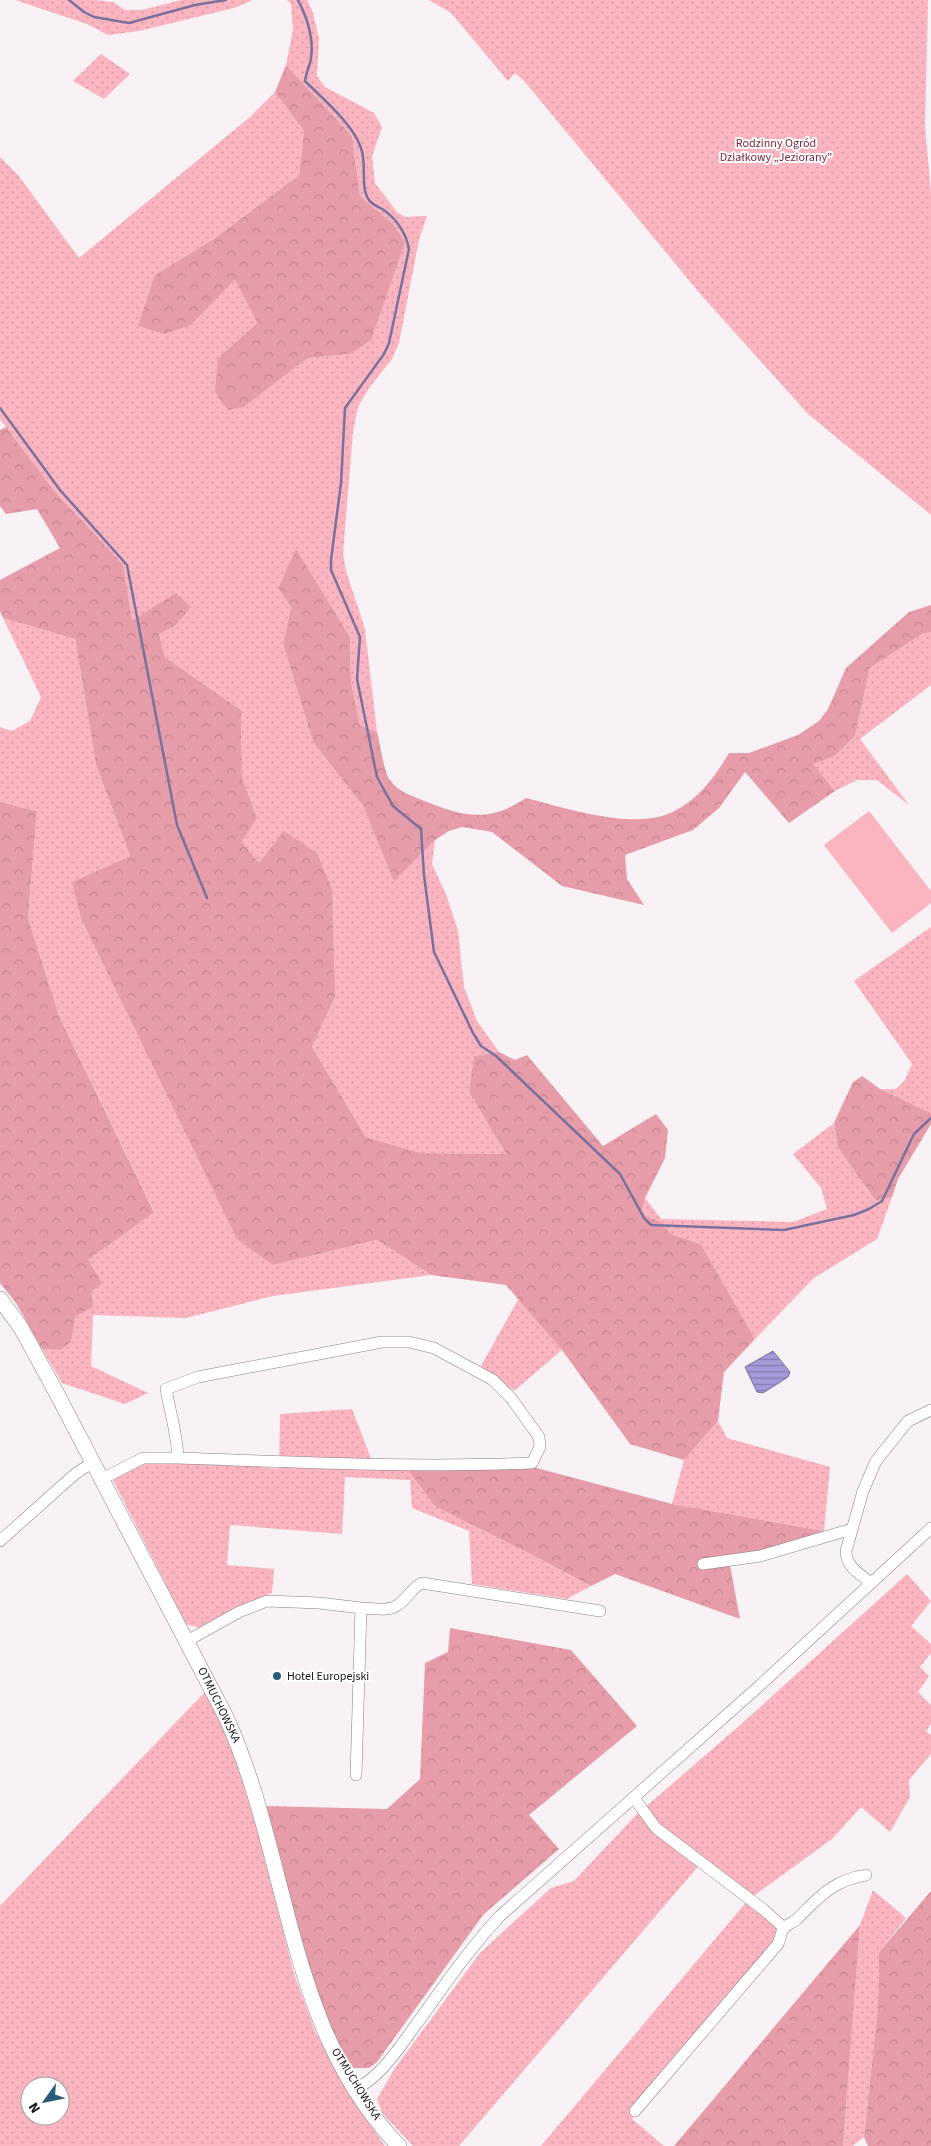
<svg xmlns="http://www.w3.org/2000/svg" width="931" height="2146" viewBox="0 0 931 2146" font-family="'Source Sans 3',sans-serif">
<defs>
<pattern id="grass-dots" width="8" height="8" patternUnits="userSpaceOnUse" patternTransform="scale(1.25)"><rect width="8" height="8" fill="#fbb5c1"/><path d="M2 2h.1M6 6h.1" fill="none" stroke="#d69ba5" stroke-width="1.8" stroke-linecap="round"/></pattern>
<pattern id="forest-crowns" width="20" height="18" patternUnits="userSpaceOnUse" patternTransform="scale(1.25)"><rect width="20" height="18" fill="#e79ca9"/><path d="M2 6a3 3 0 1 1 6 0M12 15a3 3 0 1 1 6 0" fill="none" stroke="#c58691"/></pattern>
<pattern id="water-rules" width="6" height="5" patternUnits="userSpaceOnUse" patternTransform="scale(1.25)"><rect width="6" height="5" fill="#a599d8"/><path d="M0 2.5h6" fill="none" stroke="#857cae"/></pattern>
</defs>
<rect width="100%" height="100%" fill="#f8f2f7"/>
<!-- grass -->
<path fill="url(#grass-dots)" fill-rule="evenodd" d="M15,0H95L113,2L125,10H142L181,0H253L234,8L139,31L108,35L87,24Z
M287,0H307L313,13L319,39L317,76L325,87L374,113L382,127L372,156L375,183L397,212L405,217L427,216L419,240L399,343L392,359L369,388L358,407L353,432L343,553L346,571L365,629L377,732L360,725L351,682L350,637L296,550L278,588L291,607L283,644L313,742L363,806L394,880L435,840L432,864L446,894L458,931L464,987L477,1021L499,1052L474,1056L469,1092L506,1154L421,1153L366,1137L312,1047L335,997L259,863L242,842L257,818L242,777L241,710L165,657L159,634L175,626L176,594L132,620L122,565L56,493L0,419V157L18,175L79,258L250,117L275,92L304,131L299,175L215,238L155,275L191,325L235,278L257,323L218,358L244,407L308,358L350,354L393,224L360,196L352,136L286,65L293,30L291,4Z
M429,0H928L925,126L931,193V515L808,414L702,296L525,82L515,73L508,81L451,13Z
M101,54L130,74L104,99L73,81Z
M3,618L75,639L96,765L130,856L72,882L273,1265L377,1240L431,1275L273,1296L186,1318L93,1315L91,1366L148,1393L125,1404L62,1383L42,1349L61,1350L71,1342L88,1260L154,1211L59,1016L28,918L37,811L0,802V727L12,731L30,721L41,697Z
M931,632V685L860,739L909,805L877,780H857L835,791L812,764L835,756L855,736L870,668L922,634Z
M931,927V1113L880,1089H896L905,1080L912,1064L854,981Z
M834,1123L838,1148L876,1201L892,1197L877,1239L814,1278L755,1339L701,1244L671,1234L659,1221L646,1216L642,1209L645,1198L661,1219L793,1222L827,1209L821,1188L793,1154Z
M519,1298L562,1350L514,1391L481,1366Z
M352,1409L375,1469L407,1468L521,1549L591,1586L567,1599L472,1584L469,1531L412,1508L410,1480L345,1477L342,1534L230,1525L227,1565L274,1569L272,1593L234,1609L200,1628L186,1624L113,1480L142,1464H232L279,1469L280,1414Z
M718,1421L727,1438L830,1467L824,1531L672,1504L684,1460Z
M907,1574L931,1601L911,1626L931,1644V1653L920,1667L929,1676L918,1692L931,1705V1724L926,1731L931,1735V1754L909,1780L910,1797L890,1832L861,1807L832,1839L748,1900L787,1934L632,2119L664,2146H541L748,1900L701,1863L459,2146H413L382,2113L377,2099L395,2068L480,1953L551,1888L574,1881L635,1816L739,1726Z
M205,1692L232,1747L256,1826L294,1974L315,2031L347,2091L385,2146H0V1906ZM30,2086H60V2116H30Z
M873,1890L906,1918L879,1952L878,2006L864,2137L853,2146H843L860,1925Z"/>
<!-- forest -->
<path fill="url(#forest-crowns)" d="M286,65L352,136L360,196L393,224L405,242L371,340L350,354L308,358L244,407L228,410L215,392L218,358L257,323L235,279L191,325L164,334L138,326L155,275L215,238L299,175L304,131L275,92Z
M6,427L56,493L123,565L132,620L176,593L191,607L175,626L159,634L165,657L241,710L242,777L257,818L242,842L259,863L284,831L317,853L332,889L335,997L312,1047L366,1137L421,1153L506,1154L469,1092L474,1056L499,1052L515,1060L527,1055L603,1146L656,1114L668,1130L665,1158L645,1198L642,1209L646,1216L659,1221L671,1234L701,1244L755,1339L724,1372L718,1421L684,1460L630,1444L562,1350L506,1285L431,1275L377,1240L273,1265L237,1239L81,918L72,882L130,856L96,765L75,639L3,618L0,611V580L60,548L37,509L6,514L0,506V430Z
M296,549L350,637L351,682L360,725L377,732C380,743 384,773 390,780C397,791 410,795 422,800C462,816 487,824 526,798C565,808 629,829 668,814C697,802 714,778 729,753H749L798,735L819,721L828,709L846,668L909,612L931,605V632L922,634L870,668L855,736L835,756L813,764L835,791L789,823L745,772L719,808L693,830L625,855L627,879L644,905L562,886L492,832L462,827L449,831L435,840L394,881L363,806L313,742L283,644L291,607L278,588Z
M0,802L37,811L28,918L59,1016L154,1212L88,1260L102,1283L91,1292L93,1307L76,1316L71,1342L61,1350L42,1349L16,1303L0,1283Z
M862,1076L880,1089L931,1113V1124L898,1179L892,1197L876,1201L838,1148L834,1123L853,1082Z
M533,1467L672,1504L824,1531L729,1560L740,1619L615,1574L591,1586L521,1549L435,1506L407,1468Z
M450,1628L571,1650L637,1726L529,1815L559,1849L483,1915L377,2062L369,2068H352L347,2063L316,1995L265,1806L387,1809L420,1779L425,1663L448,1652Z
M931,1891V2146H868L864,2137L878,2006L879,1952Z
M860,1925L843,2146H674Z"/>
<!-- pitch -->
<path fill="#fbb5c1" d="M869,811L931,891V903L892,933L824,845Z"/>
<!-- water -->
<path fill="url(#water-rules)" stroke="#7a719e" d="M773,1351L790,1372L788,1377L763,1393L757,1392L745,1367Z"/>
<g fill="none" stroke-linecap="round" stroke-linejoin="round">
<!-- stream -->
<path stroke="#7a719e" stroke-width="2.5" d="M69,0L84,12L94,17L129,23L195,5L226,0
M298,0C307,18 314,37 311,58C310,66 306,72 305,81C323,99 353,124 361,148C367,163 360,188 369,200C372,205 380,207 385,211C397,220 406,234 409,249L389,343L384,354L345,408L341,483L331,560V570L360,637L357,679L377,777L393,806L421,829L424,875L434,952L473,1033L481,1046L496,1056L620,1174L644,1218L651,1225L784,1230L854,1215L869,1209L882,1201L914,1134L931,1118
M0,408L60,490L127,565L177,825L207,898"/>
<defs>
<path id="minor" d="M102,1479L143,1458H178C177,1434 170,1412 166,1389L198,1377L382,1342H409L434,1348L493,1380L511,1398L539,1437L540,1447L532,1463C414,1468 296,1462 178,1458
M0,1541L75,1474L93,1462
M703,1564L760,1556L852,1529
M871,1583C860,1574 846,1567 846,1551L863,1491L876,1461L908,1421L931,1410
M187,1641L239,1612L267,1601L319,1603L361,1608
M356,1775L361,1608C371,1608 387,1612 396,1606C407,1600 411,1588 422,1583L600,1611
M634,1798L656,1828L764,1910L784,1928
M356,2089C383,2075 400,2046 418,2022C444,1986 469,1949 500,1916L757,1688L931,1528
M635,2111L778,1944C780,1940 781,1933 783,1929C786,1925 792,1923 796,1920C818,1898 833,1880 866,1875"/>
<path id="major" d="M0,1299L21,1328L56,1392L226,1717C290,1857 286,2030 399,2146"/>
</defs>
<!-- minor casing -->
<use href="#minor" stroke="#858084" stroke-width="12"/>
<!-- major casing -->
<use href="#major" stroke="#858084" stroke-width="16"/>
<!-- minor -->
<use href="#minor" stroke="#fff" stroke-width="11"/>
<!-- major -->
<use href="#major" stroke="#fff" stroke-width="15"/>
</g>
<!-- markers -->
<circle fill="#295c79" stroke="#fff" stroke-width="2" cx="277" cy="1676" r="5"/>
<g text-anchor="middle" dominant-baseline="central" stroke-width="4" stroke-linejoin="round" paint-order="stroke">
<!-- park labels -->
<g font-size="12" fill="#7b243c" stroke="#fff">
<text x="776" y="143">Rodzinny Ogród<tspan x="776" dy="14">Działkowy „Jeziorany”</tspan></text>
</g>
<!-- poi labels -->
<g font-size="12" fill="#151315" stroke="#fff" text-anchor="start">
<text x="287" y="1676">Hotel Europejski</text>
</g>
<!-- street labels -->
<g font-size="12" fill="#151315" stroke="#fff">
<text transform="translate(219 1705) rotate(64)">OTMUCHOWSKA</text>
<text transform="translate(356 2084) rotate(58)">OTMUCHOWSKA</text>
</g>
</g>
<!-- north arrow -->
<g transform="translate(45 2101) rotate(237)"><circle r="24" fill="#ffffff" stroke="#a1a1a1"/>
<path d="M0-4L9 19L0 12L-9 19Z" fill="#295c79"/>
<text y="-8" font-size="14" font-weight="bold" text-anchor="middle" fill="#151315">N</text>
</g>
</svg>
